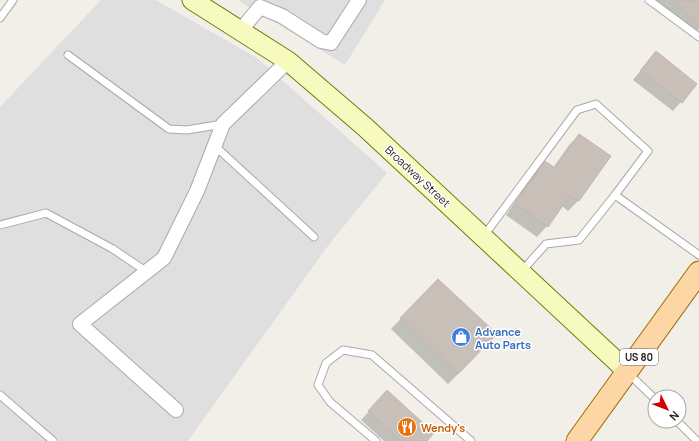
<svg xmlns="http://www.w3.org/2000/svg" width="699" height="441" viewBox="0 0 699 441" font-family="Manrope,sans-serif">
<rect width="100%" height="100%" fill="#f2efe9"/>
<!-- residential -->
<path fill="#e0dfdf" d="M101,0H156L257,58L387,173L327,247L188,441H0V107Z
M238,0H385L345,65Z"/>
<!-- shadow -->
<path fill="#0003" d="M653,0H699V29L691,37Z
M656,52L696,84L673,111L633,80Z
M579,135L610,156L578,201L568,211L562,206L547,226L537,237L506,215L535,173L545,163L553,168L569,145Z
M428,290L458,374L448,384L391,329Z
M379,400L425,441H384L361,420Z"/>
<!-- building -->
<path fill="#c7bfb8" stroke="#c4b6ab" d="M673,0H699V25Z
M656,51L697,84L682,103L640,71Z
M579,134L611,156L579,201L570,195L548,227L515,204L545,161L555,168Z
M438,279L497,334L458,374L400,318Z
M387,390L434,433L427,441H401L368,411Z"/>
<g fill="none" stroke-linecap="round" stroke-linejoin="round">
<defs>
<path id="lane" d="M649,0L699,37
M0,18L13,0
M68,55L169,129L187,130L223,124
M215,146L314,237
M0,225L46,213L113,249L147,272
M483,237L577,110L596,104L648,151L615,195
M521,272L546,244L579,240L615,195L699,255
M628,373L655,399
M0,395L53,441
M677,421L697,441
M376,441L330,402L318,385L326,363L343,350L372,355L471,441"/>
<path id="street" d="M240,31L260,7L282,16L321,41L331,43L359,0
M176,410L80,324L164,258L197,191L223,124L288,61"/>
<path id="secondary" d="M192,0L288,61L365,127L628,372"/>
<path id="primary" d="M577,441L699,272"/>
</defs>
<!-- lane casing -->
<use href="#lane" stroke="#a9a9a9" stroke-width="9"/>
<!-- street casing -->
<use href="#street" stroke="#a9a9a9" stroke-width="16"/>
<!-- secondary casing -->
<use href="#secondary" stroke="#707d05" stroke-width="21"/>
<!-- primary casing -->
<use href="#primary" stroke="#a06b00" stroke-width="23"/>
<!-- lane -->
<use href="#lane" stroke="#fff" stroke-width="7"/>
<!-- street -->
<use href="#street" stroke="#fff" stroke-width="14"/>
<!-- secondary -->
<use href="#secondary" stroke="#f7fabf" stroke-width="19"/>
<!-- primary -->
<use href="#primary" stroke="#fcd6a4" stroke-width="21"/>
</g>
<!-- icons -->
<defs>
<symbol id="shop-disc" viewBox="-11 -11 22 22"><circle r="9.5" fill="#3f7fe0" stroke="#fff"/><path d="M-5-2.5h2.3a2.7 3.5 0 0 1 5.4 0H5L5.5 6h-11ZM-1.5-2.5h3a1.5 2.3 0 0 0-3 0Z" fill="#fff"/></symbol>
<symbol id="restaurant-disc" viewBox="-11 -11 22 22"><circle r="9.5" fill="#e8710a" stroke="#fff"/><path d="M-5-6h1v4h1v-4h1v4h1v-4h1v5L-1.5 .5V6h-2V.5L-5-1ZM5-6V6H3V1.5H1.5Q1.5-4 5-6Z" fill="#fff"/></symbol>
</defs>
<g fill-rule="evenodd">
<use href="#shop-disc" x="450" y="326" width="22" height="22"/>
<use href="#restaurant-disc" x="396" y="416" width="22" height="22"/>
</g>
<g text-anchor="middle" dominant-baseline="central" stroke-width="3" stroke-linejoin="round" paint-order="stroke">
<!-- shield labels -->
<rect fill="#fff" stroke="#646464" stroke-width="1" x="620" y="349" width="38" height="16" rx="3"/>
<g font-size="10" font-weight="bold" fill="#222">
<text x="639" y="357">US 80</text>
</g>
<!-- street labels -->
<g font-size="11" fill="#222" stroke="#fff">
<text transform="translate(418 176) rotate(43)">Broadway Street</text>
</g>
<!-- shop labels -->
<g font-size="11" font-weight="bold" fill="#366cbe" stroke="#fff" text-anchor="start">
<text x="475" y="331">Advance<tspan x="475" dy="13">Auto Parts</tspan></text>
</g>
<!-- food labels -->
<g font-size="11" font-weight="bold" fill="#c56008" stroke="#fff" text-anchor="start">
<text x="421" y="427">Wendy's</text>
</g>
</g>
<!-- north arrow -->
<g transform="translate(667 409) rotate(133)"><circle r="19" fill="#ffffff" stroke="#a7a7a7"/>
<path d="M0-3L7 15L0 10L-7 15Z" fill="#d40000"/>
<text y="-6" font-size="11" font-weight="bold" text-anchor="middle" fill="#222222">N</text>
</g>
</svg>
